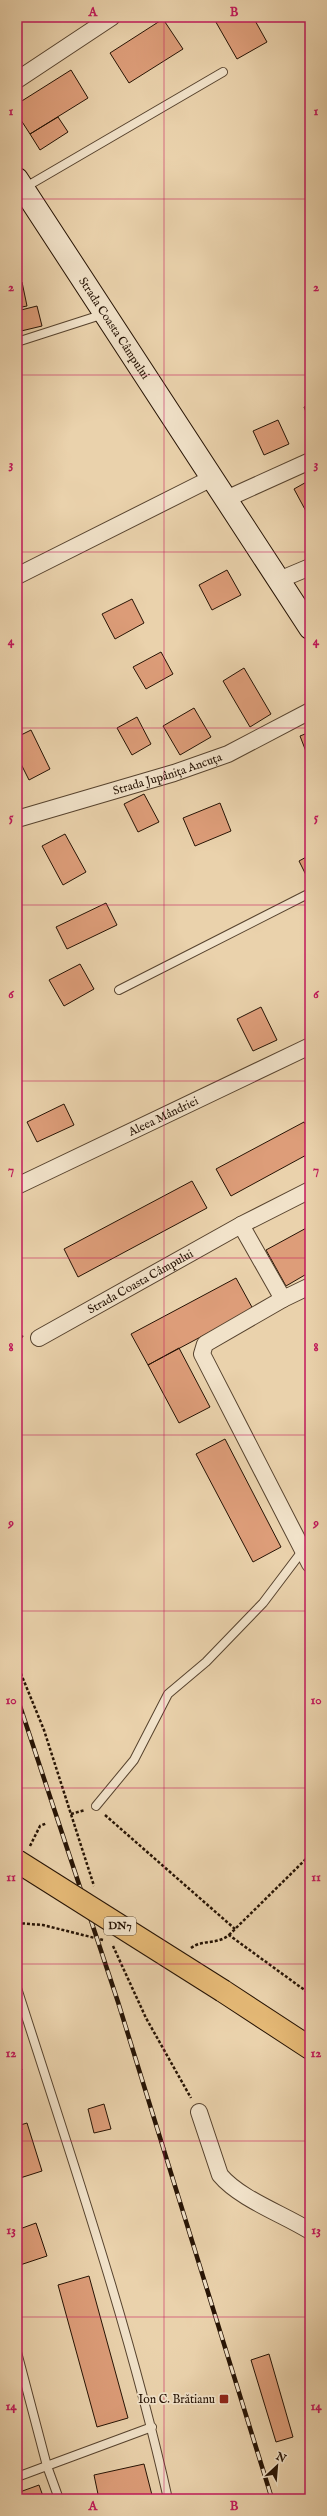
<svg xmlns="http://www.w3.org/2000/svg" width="327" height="2516" viewBox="0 0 327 2516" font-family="'IM FELL English',serif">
<rect width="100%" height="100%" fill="#ead2ac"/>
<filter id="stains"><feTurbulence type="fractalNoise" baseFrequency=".005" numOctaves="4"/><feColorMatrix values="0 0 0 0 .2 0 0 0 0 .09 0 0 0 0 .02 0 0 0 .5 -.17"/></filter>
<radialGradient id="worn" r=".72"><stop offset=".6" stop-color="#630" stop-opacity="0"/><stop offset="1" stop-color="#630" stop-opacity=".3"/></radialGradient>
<!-- building -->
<path fill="#dd9d79" stroke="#261304" d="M213,17H253L267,42L237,59Z
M163,19L183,49L129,83L110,53Z
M71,70L88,98L30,134L17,114V104Z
M58,117L68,132L40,150L30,134Z
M22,282L27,306L17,308V283Z
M37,306L42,326L17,332V311Z
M310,404V422L304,407Z
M278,420L289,444L264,455L253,431Z
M310,480V514L308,515L294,489Z
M227,570L241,595L212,610L199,585Z
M132,599L144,623L115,639L102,614Z
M161,652L173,674L146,689L133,667Z
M244,668L271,714L250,727L223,681Z
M194,708L211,737L180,755L163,726Z
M137,717L151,744L132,755L117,728Z
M31,730L50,769L29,780L17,756V737Z
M310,732V762L300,736Z
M144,794L159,822L138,832L124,804Z
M220,803L231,831L195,846L183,818Z
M65,834L86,872L63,885L42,846Z
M310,855V883L299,861Z
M106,903L117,925L67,949L56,927Z
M80,964L94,989L64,1006L49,980Z
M261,1007L277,1040L253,1051L237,1019Z
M64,1104L74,1125L37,1142L27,1122Z
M304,1122L310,1133V1153L231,1196L216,1169Z
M192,1181L207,1208L78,1277L64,1249Z
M310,1226V1272L286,1286L266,1250Z
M236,1278L253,1309L148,1365L131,1334Z
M179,1348L210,1407L179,1423L148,1365Z
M225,1439L281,1547L253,1562L196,1454Z
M17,2055L22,2070L17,2072Z
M104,2104L111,2129L94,2133L88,2109Z
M27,2123L42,2171L17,2179V2126Z
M36,2223L47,2256L17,2266V2230Z
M89,2276L128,2418L97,2427L58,2285Z
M269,2354L293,2437L276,2442L251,2360Z
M144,2464L153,2499H99L94,2475Z
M39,2485L44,2499H17V2493Z"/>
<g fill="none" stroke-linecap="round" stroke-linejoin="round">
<defs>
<path id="lane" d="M24,188L223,72
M17,342L104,314
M119,990L310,893
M96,1806L134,1760L168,1694L206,1662L263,1603L303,1550
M17,1988C71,2157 129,2325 168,2499
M17,2352L47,2466L59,2499
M17,2477L152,2427"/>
<g id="street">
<path d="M17,80L112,17"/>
<path d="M226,499L310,461"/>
<path d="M17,576L212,478"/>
<path d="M279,580L310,567"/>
<path id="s1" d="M17,819L174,773L228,754L310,711"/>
<path id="s2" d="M17,1186L310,1046"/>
<path d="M241,1225L283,1299L310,1286"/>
<path d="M283,1299L205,1344L202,1354L310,1564"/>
<path id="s3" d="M39,1338L241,1225L310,1190"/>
<path d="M199,2112L220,2175C240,2199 283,2214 310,2231"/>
</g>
<g id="secondary">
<path id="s4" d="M17,179L310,628"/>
</g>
<path id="primary" d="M223,1991L310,2048"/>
</defs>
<!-- lane casing -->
<use href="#lane" stroke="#57432e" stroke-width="10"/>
<!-- street casing -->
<use href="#street" stroke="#57432e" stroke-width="18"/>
<!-- secondary casing -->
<use href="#secondary" stroke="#261304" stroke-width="24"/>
<!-- primary casing -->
<use href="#primary" stroke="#261304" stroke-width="24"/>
<!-- path -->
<path stroke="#261304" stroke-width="2.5" stroke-dasharray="3 2" stroke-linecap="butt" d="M17,1334L23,1337
M17,1664L44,1730L94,1886
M71,1814L85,1810
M105,1815L235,1929
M30,1846L40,1826L47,1823
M17,1923L43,1925L103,1940
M229,1935L310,1855
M113,1946L146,2018L191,2098
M191,1948C203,1939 217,1945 229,1935L310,1994"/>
<!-- lane -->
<use href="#lane" stroke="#f1e2c9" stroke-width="8"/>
<!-- street -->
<use href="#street" stroke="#f1e2c9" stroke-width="16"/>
<!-- secondary -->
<use href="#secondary" stroke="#f1e2c9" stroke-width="22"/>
<!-- primary -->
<use href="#primary" stroke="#e5b976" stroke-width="22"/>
<defs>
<path id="rail" d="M17,1697L118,2002L272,2499"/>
</defs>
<!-- rail casing -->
<use href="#rail" stroke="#261304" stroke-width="4.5"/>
<!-- rail -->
<use href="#rail" stroke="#f1e2c9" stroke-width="3" stroke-dasharray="9" stroke-linecap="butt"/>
<defs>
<path id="primary-bridge" d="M17,1861L223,1991"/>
</defs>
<!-- primary-bridge casing -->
<use href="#primary-bridge" stroke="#261304" stroke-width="24" stroke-linecap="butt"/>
<!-- primary-bridge -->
<use href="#primary-bridge" stroke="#e5b976" stroke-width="22"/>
</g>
<!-- grid -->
<path fill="none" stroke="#c2185b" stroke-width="1" stroke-opacity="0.55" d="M164,17V2499M17,199H310M17,375H310M17,552H310M17,728H310M17,905H310M17,1081H310M17,1258H310M17,1435H310M17,1611H310M17,1788H310M17,1964H310M17,2141H310M17,2317H310"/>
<!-- markers -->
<rect fill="#8f2418" stroke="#f1e2c9" stroke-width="1.5" x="219" y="2394" width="10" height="10" rx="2"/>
<g text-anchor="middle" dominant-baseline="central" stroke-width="3.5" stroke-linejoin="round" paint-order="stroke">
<!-- shield labels -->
<rect fill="#f1e2c9" stroke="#63513f" stroke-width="1" x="104" y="1917" width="32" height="18" rx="3"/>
<g font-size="11" font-weight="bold" fill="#261304">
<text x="120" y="1926">DN7</text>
</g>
<!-- street labels -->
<g font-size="12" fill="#261304" stroke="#f1e2c9">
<text stroke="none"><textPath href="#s4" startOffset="178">Strada Coasta Câmpului</textPath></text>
<text stroke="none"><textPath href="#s1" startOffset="157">Strada Jupânița Ancuța</textPath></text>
<text stroke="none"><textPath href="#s2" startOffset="162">Aleea Mândriei</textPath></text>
<text stroke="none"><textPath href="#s3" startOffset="116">Strada Coasta Câmpului</textPath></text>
</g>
<!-- poi labels -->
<g font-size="12" fill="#261304" stroke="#f1e2c9" text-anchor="end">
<text x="215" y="2399">Ion C. Brătianu</text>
</g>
</g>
<!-- margin -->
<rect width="327" height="2516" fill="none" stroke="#ead2ac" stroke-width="44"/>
<!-- north arrow -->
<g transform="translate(277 2466) rotate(26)" stroke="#f1e2c9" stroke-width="3" paint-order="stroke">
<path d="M0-3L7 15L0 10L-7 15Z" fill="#261304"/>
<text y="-6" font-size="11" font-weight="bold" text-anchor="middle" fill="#261304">N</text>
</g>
<rect x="22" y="22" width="283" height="2472" fill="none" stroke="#c2185b" stroke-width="1.5"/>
<g font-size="13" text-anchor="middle" font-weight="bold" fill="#c2185b">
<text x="93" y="16">A</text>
<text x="234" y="16">B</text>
<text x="11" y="115">1</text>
<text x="316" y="115">1</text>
<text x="11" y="291">2</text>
<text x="316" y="291">2</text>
<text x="11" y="468">3</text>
<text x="316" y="468">3</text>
<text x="11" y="645">4</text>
<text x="316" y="645">4</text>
<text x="11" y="821">5</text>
<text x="316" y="821">5</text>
<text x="11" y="998">6</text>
<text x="316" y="998">6</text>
<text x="11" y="1174">7</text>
<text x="316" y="1174">7</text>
<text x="11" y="1351">8</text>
<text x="316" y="1351">8</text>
<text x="11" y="1527">9</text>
<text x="316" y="1527">9</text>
<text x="11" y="1704">10</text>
<text x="316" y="1704">10</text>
<text x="11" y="1881">11</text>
<text x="316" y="1881">11</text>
<text x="11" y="2057">12</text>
<text x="316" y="2057">12</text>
<text x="11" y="2234">13</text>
<text x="316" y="2234">13</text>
<text x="11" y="2410">14</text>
<text x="316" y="2410">14</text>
<text x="93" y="2510">A</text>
<text x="234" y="2510">B</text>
</g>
<rect width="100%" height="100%" filter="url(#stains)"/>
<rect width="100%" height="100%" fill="url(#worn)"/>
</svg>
